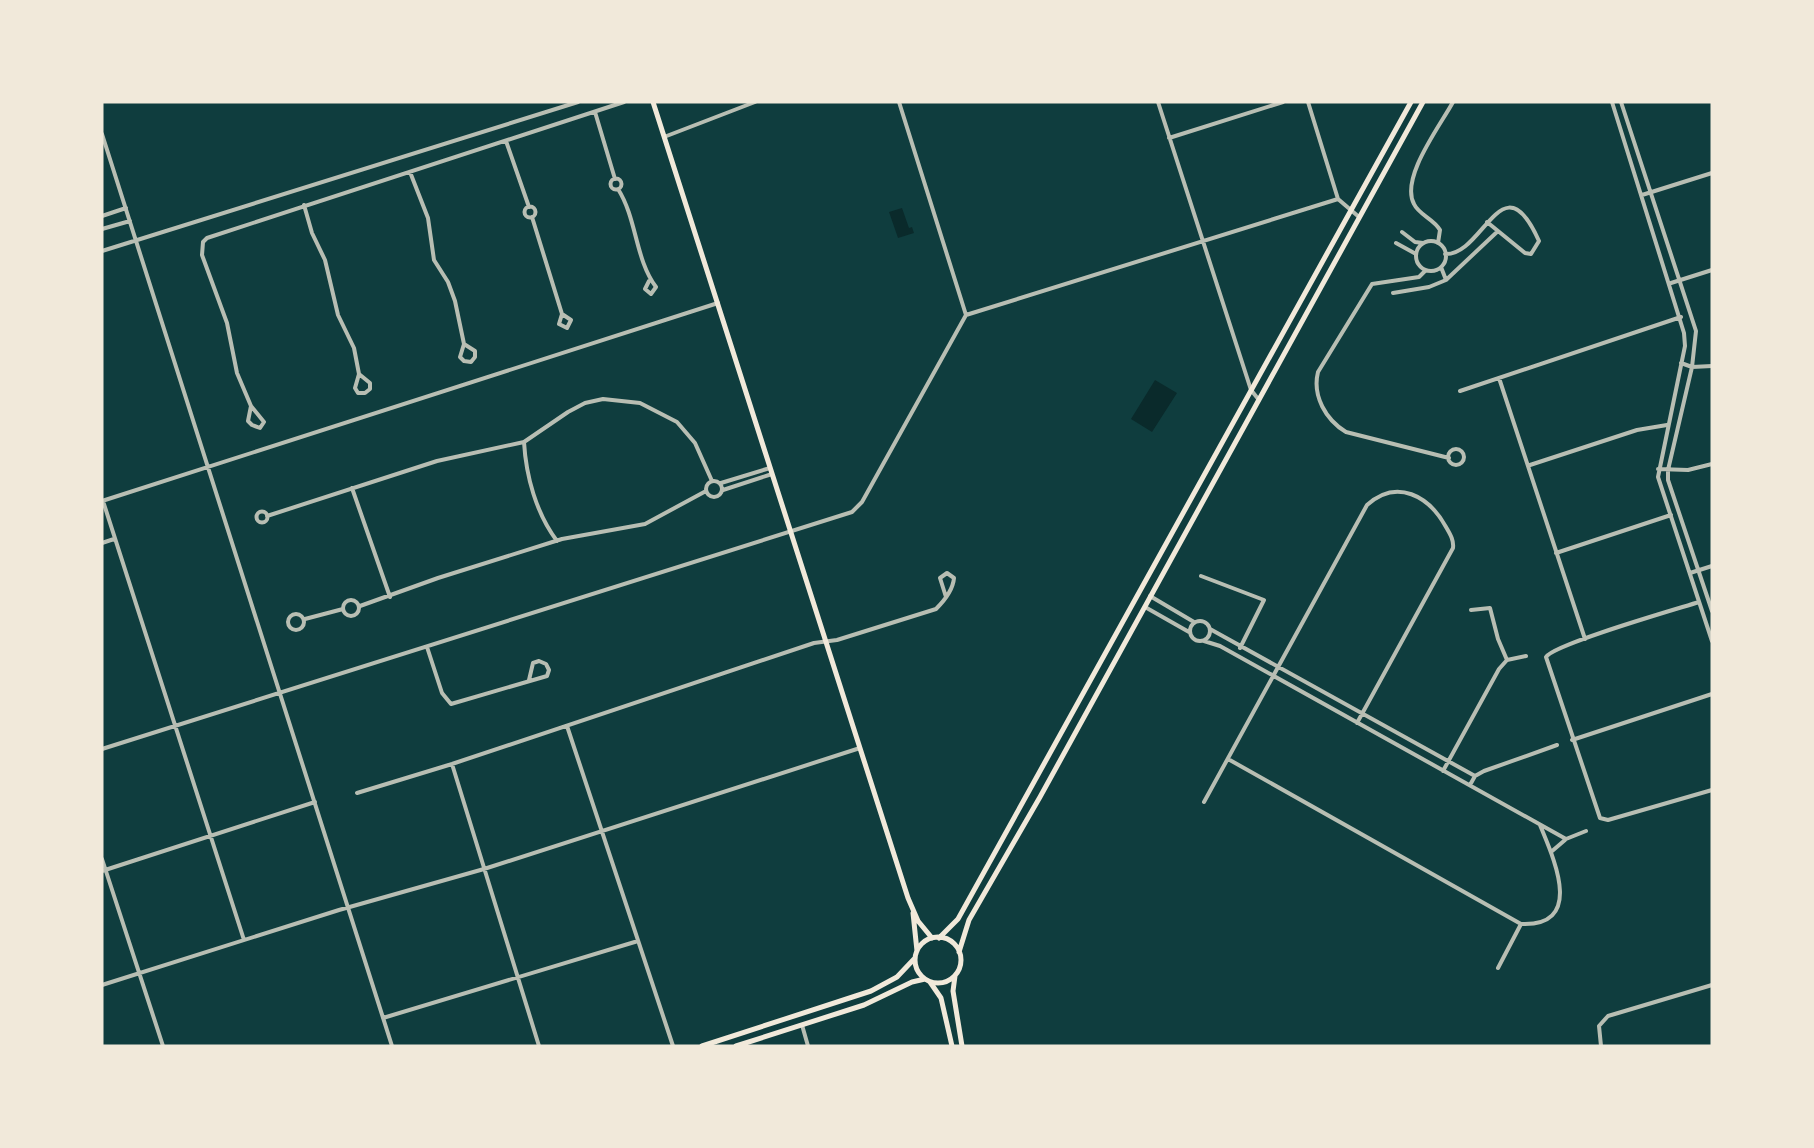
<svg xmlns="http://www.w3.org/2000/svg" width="1814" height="1148" viewBox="0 0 1814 1148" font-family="'PT Sans',sans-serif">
<rect width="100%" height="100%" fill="#0f3d3e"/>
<!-- water -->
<path fill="#0a2a2b" d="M902,208L909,228L912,227L914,233L898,238L889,212Z
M1155,380L1177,393L1152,432L1131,419Z"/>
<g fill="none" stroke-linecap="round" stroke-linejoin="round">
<!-- minor -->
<path stroke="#b8beb3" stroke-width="4" d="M899,102L966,315
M1158,102L1251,390L1259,400
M1308,102L1338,199L1359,217
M1612,102L1684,333L1685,346L1658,477L1712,641
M1621,102L1696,331L1692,367L1668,470V480L1712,611
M595,112L615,179
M102,134L392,1046
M664,137L755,102
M1169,138L1283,102
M506,141L529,207
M410,172L428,218L434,260L448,282L455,301L464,344L460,357L464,361L471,362L475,357V351L464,344
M610.5 184a5.5 5.5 0 1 1 11 0a5.5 5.5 0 1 1-11 0Z
M618,189C637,219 635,259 656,287L651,294L645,289L649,281
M1642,195L1712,173
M304,205L312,233L325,260L338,315L354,348L359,374L355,388L358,393H365L370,389V383L359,374
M524.5 212a5.5 5.5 0 1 1 11 0a5.5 5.5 0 1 1-11 0Z
M102,216L126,208
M532,217L562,314L559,324L567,328L571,320L562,314
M102,229L130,221
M1402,232L1415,242L1423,243
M1416 256a15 15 0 1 1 30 0a15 15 0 1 1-30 0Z
M1396,243L1416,254
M1438,243L1440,230C1434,219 1419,215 1414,204C1400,178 1440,126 1453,102
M102,251L578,102
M1445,254C1484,256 1502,158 1539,241L1531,254L1525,253L1487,222
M1441,267L1446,280
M1426,270L1419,277L1372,284L1318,372C1312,396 1326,420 1346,432L1449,458
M1671,283L1712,270
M1393,293L1429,287L1446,280L1498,231
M966,315L1338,199
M1681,363L1692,367L1712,366
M1499,378L1585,639
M1460,391L1681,317
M251,406L248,421L252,425L260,428L264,422L251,406L237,373L227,323L202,255L203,242L207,238L624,102
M524,442C526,476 536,513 557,541
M1448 457a8 8 0 1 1 16 0a8 8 0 1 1-16 0Z
M1530,465L1637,430L1667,425
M1658,469L1688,470L1712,464
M706 489a8 8 0 1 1 16 0a8 8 0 1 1-16 0Z
M721,483L770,468
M352,488L390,597
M723,490L772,474
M102,501L718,303
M103,501L244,940
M256.5 517a5.5 5.5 0 1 1 11 0a5.5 5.5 0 1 1-11 0Z
M267,516L437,461L524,442L568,412L585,403L603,399L640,403L677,422L695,443L712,481
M102,543L114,539
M1556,553L1671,515
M1690,573L1712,566
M1201,576L1264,600L1240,648
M1150,596L1194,622
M343 608a8 8 0 1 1 16 0a8 8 0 1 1-16 0Z
M1699,602C1677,609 1554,644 1546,657L1600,818L1608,820L1712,790
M360,606L438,578L562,539L645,524L706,491
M1145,607L1189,632
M1471,610L1490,608L1498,639L1507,660
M288 622a8 8 0 1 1 16 0a8 8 0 1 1-16 0Z
M305,619L343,609
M1190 631a10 10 0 1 1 20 0a10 10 0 1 1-20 0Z
M1210,629L1475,776
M1204,641L1220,646L1566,839L1586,831
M427,647L442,693L451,704L547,676L549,670L546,664L539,661L533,663L529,680
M567,726L673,1046
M1572,740L1712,694
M102,749L852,512L862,502L966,315
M1228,759L1521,924C1586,927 1553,857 1540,825
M452,764L539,1046
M1443,771L1499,669L1507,660L1526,656
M1470,785L1475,776L1484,771L1557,745
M357,793L452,764L814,643L837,640L936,609C944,601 953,590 954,578L947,573L940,578L946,597
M1204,802L1367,505C1397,478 1429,496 1446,527C1450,534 1454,540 1453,548L1357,723
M1551,852L1565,840
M102,859L163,1046
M102,871L315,802
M1498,968L1521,924
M102,985L339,910L484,869L860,748
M383,1018L638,941
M802,1025L808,1046
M1601,1046L1599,1026L1608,1016L1712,985"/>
<!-- secondary -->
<path stroke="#f1e9da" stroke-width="5" d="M653,102L908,898L918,921L932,938
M913,913L917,951
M915 960a23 23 0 1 1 46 0a23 23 0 1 1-46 0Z
M939,938L958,919L1411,102
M959,952L969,920L1040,797L1423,102
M955,976L953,991L962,1046
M930,982L941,998L952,1046
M702,1046L871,991L897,977L915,958
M736,1046L864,1005L912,982L925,979"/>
</g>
<!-- border -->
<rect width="1814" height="1148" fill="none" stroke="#f1e9da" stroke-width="207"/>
</svg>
